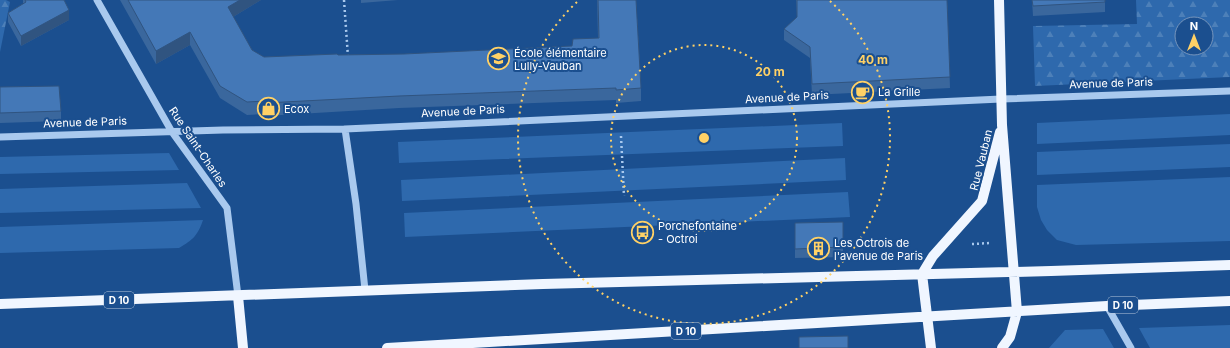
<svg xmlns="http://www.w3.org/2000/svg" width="1230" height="348" viewBox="0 0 1230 348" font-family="Inter,sans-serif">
<defs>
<pattern id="forest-firs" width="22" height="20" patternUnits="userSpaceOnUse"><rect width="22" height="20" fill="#2e69ad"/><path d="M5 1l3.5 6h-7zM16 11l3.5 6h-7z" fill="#4d80b9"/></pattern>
</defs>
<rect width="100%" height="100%" fill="#1b4f8f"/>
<!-- grass -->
<path fill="#2e69ad" d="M1230,114V135L1037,144V123Z
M842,123L843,146L399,163L398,142Z
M1230,144V167L1037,175V152Z
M169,153L179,170L0,174V157Z
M845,158L846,180L402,201L401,180Z
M1230,177V241L1076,245L1057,240L1047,230L1041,220L1037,207V185Z
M187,183L201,208L0,213V189Z
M848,192L850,217L405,237L404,213Z
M203,220C198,235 193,240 179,248L0,253V227Z
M1230,325V348H1150L1139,328Z
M1103,329L1114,348H1049L1065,330Z"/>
<!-- forest -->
<path fill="url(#forest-firs)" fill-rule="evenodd" d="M0,0H6L10,2L0,52Z
M1136,0H1230V77L1035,86L1033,26L1137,24ZM1182,24H1206V48H1182Z"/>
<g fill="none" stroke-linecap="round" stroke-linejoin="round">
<!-- path -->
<path stroke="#a9c9ee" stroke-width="2.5" stroke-dasharray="2 3" stroke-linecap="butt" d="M344,0L348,57
M621,136L624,196
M972,244L991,243"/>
<!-- minor -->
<path stroke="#a9c9ee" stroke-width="7" d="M97,0L172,132L227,208L238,296
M0,137L223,130L345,129
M365,290L356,204L345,129L1001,99L1230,91
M1107,306L1131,348"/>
<!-- major -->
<path stroke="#f0f6ff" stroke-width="10" d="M999,0L1002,125L1017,312L1010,337L1002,348
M922,274L933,256L982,201L1000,132
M922,274L931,348
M238,296L243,348
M0,304L543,284L1051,271L1230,265
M387,348L1107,306L1230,301"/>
</g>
<!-- wall -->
<path fill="#3a679d" d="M23,0H64L69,20L21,46L8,22V13L23,4Z
M120,0H261L233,17L252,50L264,57L404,54L572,46L598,38L597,0H636L641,88V101L616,103V100L399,108L265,116V114L247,115L220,98L190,45L156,64Z
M361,0H398L361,3Z
M796,0H947L950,88L812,95L810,58L784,40V29L797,17Z
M1032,0H1105V12L1033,16Z
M0,87L61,111V121L0,123Z
M843,222V257L795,258V223Z"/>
<!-- shaded-wall -->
<path fill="#305480" d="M240,0H261L228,20V7Z
M69,10V20L21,46V36Z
M190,32V45L156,64V51Z"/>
<!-- building -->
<path fill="#4478b7" stroke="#305480" d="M25,0H64L69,10L21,36L8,13L26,2Z
M128,0H240L228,7L252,50L264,57L337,54L338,55L404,54L572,46L573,39L599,38L598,0H636L641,88L616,90V88L399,96L265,103V101L247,102L220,86L190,32L156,51Z
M797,0H947L950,77L812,84L810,47L784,29L797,17Z
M1032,0H1105V2L1033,6Z
M59,86L61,111L0,113V87Z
M843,222V247L795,249V223Z
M848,336V348H799V337Z"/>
<!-- distance rings -->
<g fill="none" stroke="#ffd166" stroke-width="2" stroke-dasharray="2 4">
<circle cx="704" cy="138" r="93"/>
<path d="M830 1A186 186 0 1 1 578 1"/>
</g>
<!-- icons -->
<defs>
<symbol id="school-ring" viewBox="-11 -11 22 22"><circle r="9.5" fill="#1b4f8f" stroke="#ffd166" stroke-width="1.5"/><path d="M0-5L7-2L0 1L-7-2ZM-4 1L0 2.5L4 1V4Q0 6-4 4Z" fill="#ffd166"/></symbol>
<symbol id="cafe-ring" viewBox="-11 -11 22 22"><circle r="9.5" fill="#1b4f8f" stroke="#ffd166" stroke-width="1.5"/><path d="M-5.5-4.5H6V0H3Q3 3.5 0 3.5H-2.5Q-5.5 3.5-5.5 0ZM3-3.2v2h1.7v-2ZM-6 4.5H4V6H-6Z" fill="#ffd166"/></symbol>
<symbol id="shop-ring" viewBox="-11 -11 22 22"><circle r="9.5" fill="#1b4f8f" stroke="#ffd166" stroke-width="1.5"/><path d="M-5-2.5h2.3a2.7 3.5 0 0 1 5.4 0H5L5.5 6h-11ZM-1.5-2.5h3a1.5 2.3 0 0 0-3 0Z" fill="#ffd166"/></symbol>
<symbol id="bus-ring" viewBox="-11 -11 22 22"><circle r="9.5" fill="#1b4f8f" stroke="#ffd166" stroke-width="1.5"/><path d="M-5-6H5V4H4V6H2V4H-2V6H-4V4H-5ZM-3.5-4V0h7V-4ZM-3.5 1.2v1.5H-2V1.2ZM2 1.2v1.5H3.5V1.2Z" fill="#ffd166"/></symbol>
<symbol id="building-ring" viewBox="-11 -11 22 22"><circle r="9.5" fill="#1b4f8f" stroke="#ffd166" stroke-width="1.5"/><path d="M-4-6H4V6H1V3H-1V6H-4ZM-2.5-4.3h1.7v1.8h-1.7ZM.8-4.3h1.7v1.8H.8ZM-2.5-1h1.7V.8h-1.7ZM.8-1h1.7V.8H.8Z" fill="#ffd166"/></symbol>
</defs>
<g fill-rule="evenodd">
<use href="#school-ring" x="486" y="46" width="25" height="25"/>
<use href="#cafe-ring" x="850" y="80" width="25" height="25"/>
<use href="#shop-ring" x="256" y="96" width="25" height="25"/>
<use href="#bus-ring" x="630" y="220" width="25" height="25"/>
<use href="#building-ring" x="806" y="236" width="25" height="25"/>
</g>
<g text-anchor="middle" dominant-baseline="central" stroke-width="4" stroke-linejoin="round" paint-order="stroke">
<!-- shield labels -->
<g fill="#1b4f8f" stroke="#bbcadd" stroke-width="1">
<rect x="104" y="292" width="30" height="16" rx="3"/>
<rect x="1108" y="297" width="30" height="16" rx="3"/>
<rect x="671" y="323" width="30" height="16" rx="3"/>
</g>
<g font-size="10" font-weight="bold" fill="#fff">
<text x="119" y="300">D 10</text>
<text x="1123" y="305">D 10</text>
<text x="686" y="331">D 10</text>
</g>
<!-- poi labels -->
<g font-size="11" fill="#fff" stroke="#1b4f8f" text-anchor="start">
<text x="514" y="53">École élémentaire<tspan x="514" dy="13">Lully-Vauban</tspan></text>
<text x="878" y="92">La Grille</text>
<text x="284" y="109">Ecox</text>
<text x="658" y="226">Porchefontaine<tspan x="658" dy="13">- Octroi</tspan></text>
<text x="834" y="243">Les Octrois de<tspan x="834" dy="13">l'avenue de Paris</tspan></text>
</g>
<!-- street labels -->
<g font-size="11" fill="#fff" stroke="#1b4f8f">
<text transform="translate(1111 83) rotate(-2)">Avenue de Paris</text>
<text transform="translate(787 97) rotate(-3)">Avenue de Paris</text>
<text transform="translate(463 111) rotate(-3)">Avenue de Paris</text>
<text transform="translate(85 122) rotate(-2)">Avenue de Paris</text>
<text transform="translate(198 147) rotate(56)">Rue Saint-Charles</text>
<text transform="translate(981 160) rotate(-76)">Rue Vauban</text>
</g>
</g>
<circle cx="704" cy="138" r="6" fill="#ffd166" stroke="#1b4f8f" stroke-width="2"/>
<g font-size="12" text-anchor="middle" font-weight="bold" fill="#ffd166" stroke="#1b4f8f" stroke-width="4" stroke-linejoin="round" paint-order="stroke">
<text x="873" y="64">40 m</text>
<text x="770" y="76">20 m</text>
</g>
<!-- north arrow -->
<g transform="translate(1194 36)"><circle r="19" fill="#1b4f8f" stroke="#7695bc"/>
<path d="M0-3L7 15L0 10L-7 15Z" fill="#ffd166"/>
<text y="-6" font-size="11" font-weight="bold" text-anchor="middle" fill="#ffffff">N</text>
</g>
</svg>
